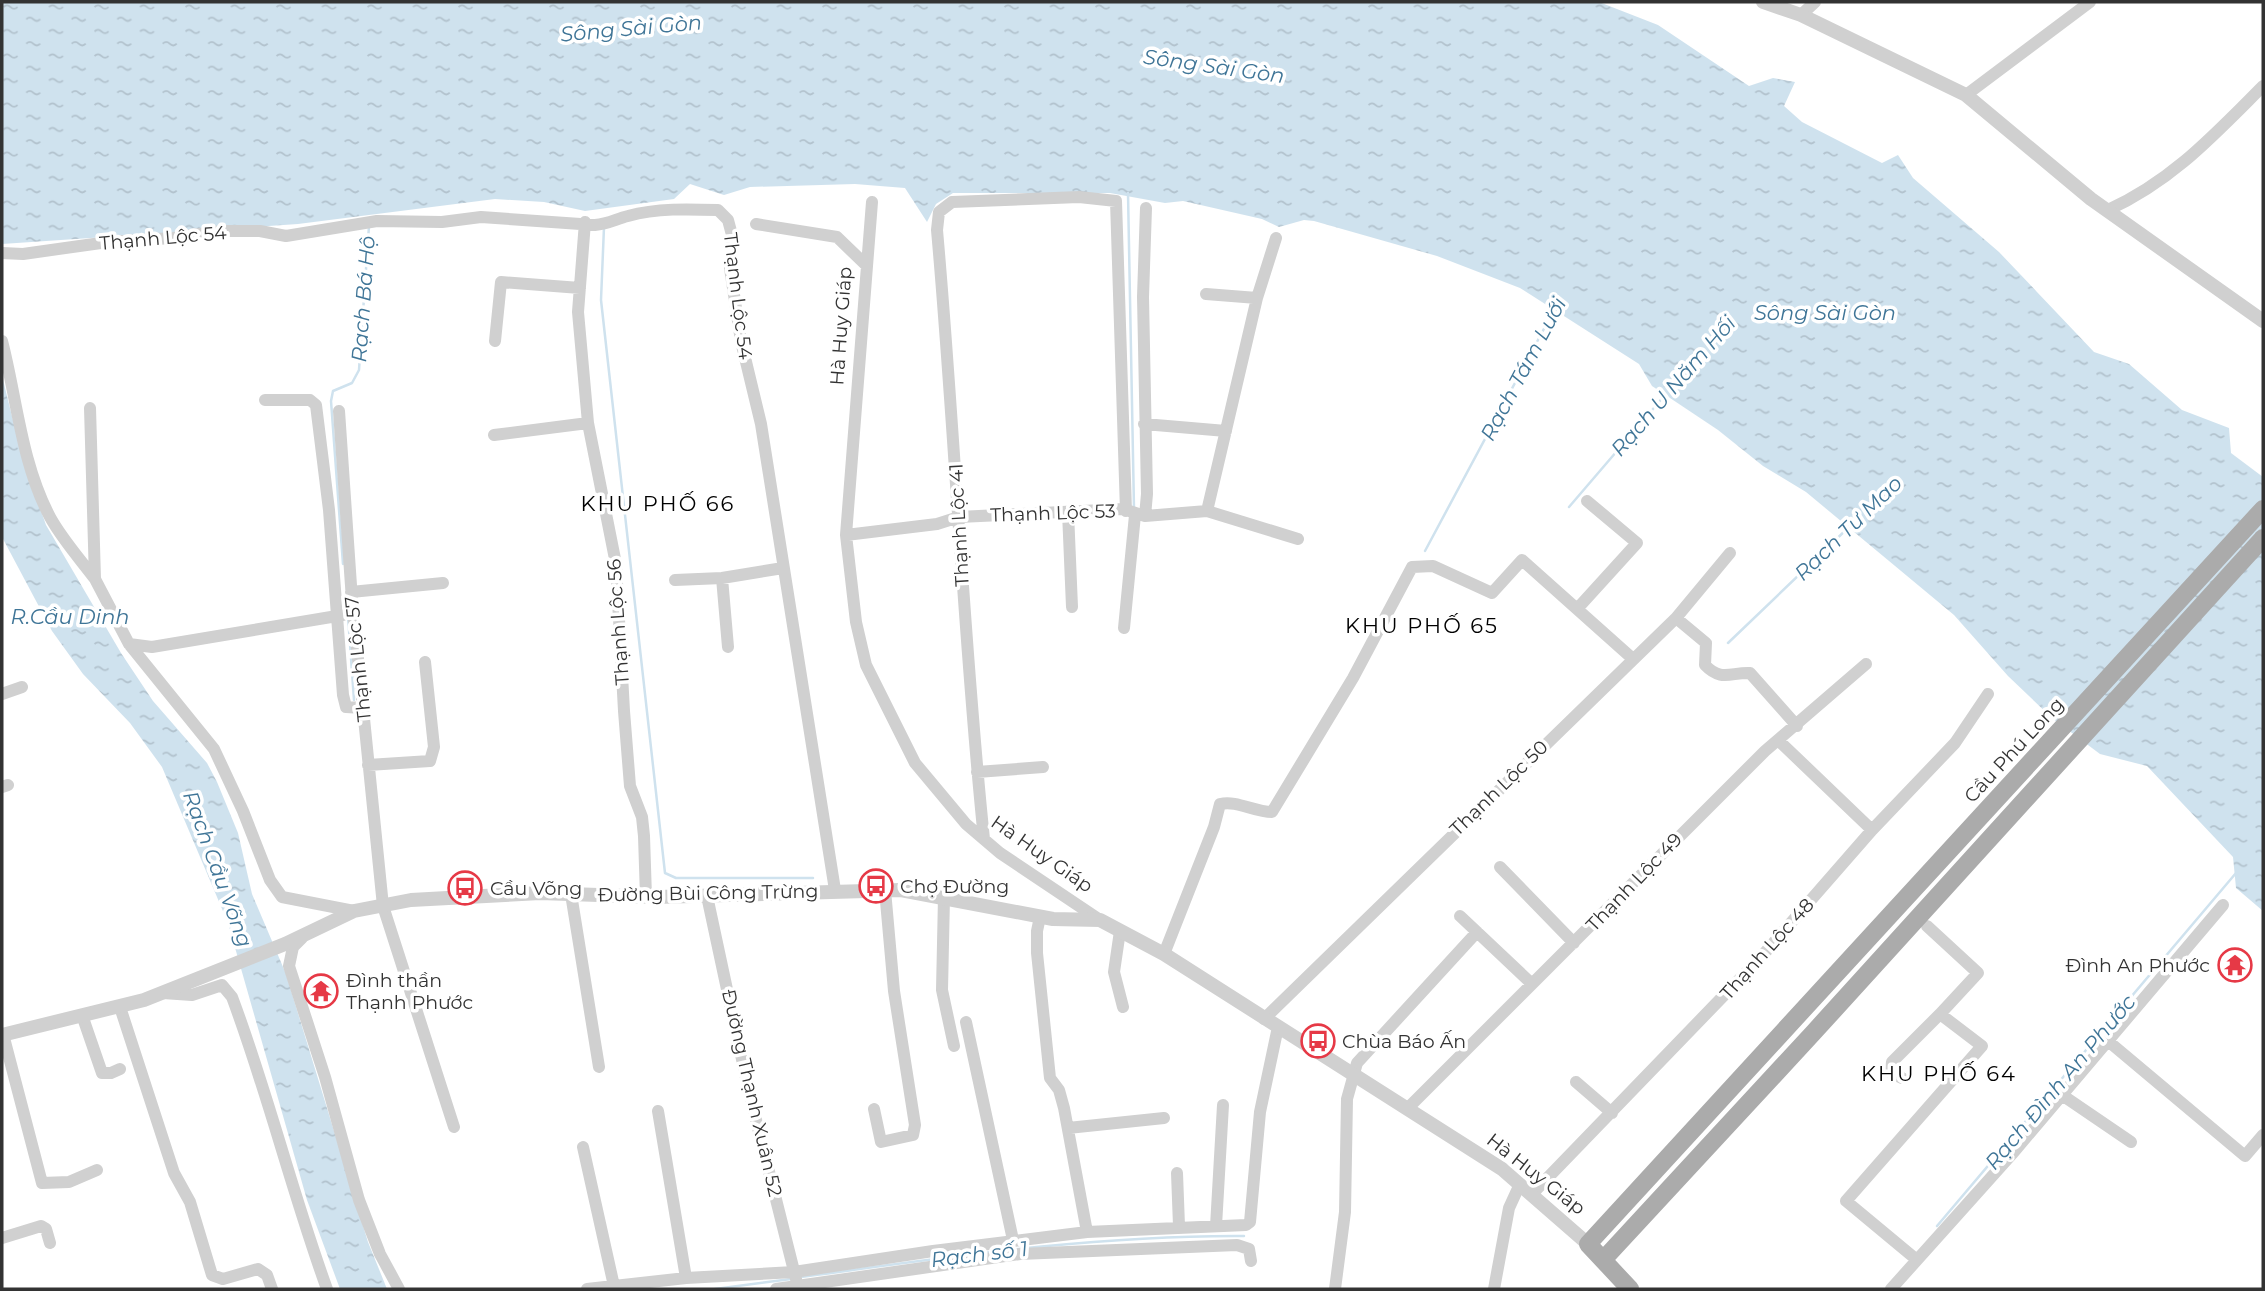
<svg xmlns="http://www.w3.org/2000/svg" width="2265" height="1291" viewBox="0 0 2265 1291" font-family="Montserrat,sans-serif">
<defs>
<pattern id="water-ripples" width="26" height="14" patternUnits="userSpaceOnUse" patternTransform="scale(1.75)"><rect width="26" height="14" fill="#cfe2ee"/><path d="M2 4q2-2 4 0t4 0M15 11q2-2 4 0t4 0" fill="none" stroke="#b2c2cd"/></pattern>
</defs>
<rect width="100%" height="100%" fill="#fff"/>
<!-- water -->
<path fill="url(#water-ripples)" d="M2,2H1599L1658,25L1749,86L1773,78L1795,82L1784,106L1802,122L1882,163L1898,155L1913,178L1999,252L2094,352L2129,364L2182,410L2229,428L2231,453L2263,477V911L2236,888L2233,857L2147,766L2100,754L2052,718L2008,676L1954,615L1806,492L1763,466L1718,430L1652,386L1639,364L1520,288L1437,256L1314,221L1304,220L1279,227L1262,219L1183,201L1165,203L1110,193H953L936,204L927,222L905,188L855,184L750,187L724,195L690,184L674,199L585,211L544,202L495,199L298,224L2,244Z
M2,376L22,456L46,525L121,653L153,701L207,763L217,782L238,833L252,894L286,974L368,1242L387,1289H340L307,1200L228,923L162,767L130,723L83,674L52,631L2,537Z"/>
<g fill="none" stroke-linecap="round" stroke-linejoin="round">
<!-- stream -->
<path stroke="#cfe2ee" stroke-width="2.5" d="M1128,193L1134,508
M604,227L601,300L665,873L676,878H813
M1569,507L1665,395
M1425,551L1554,310
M343,564L331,401L333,391L352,383L359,370L369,226
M348,616L354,700
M1728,643L1849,527
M1937,1226L2236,873
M801,1277C949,1257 1095,1235 1244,1236
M715,1289L791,1279"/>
<!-- minor -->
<path stroke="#d0d0d0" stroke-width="12" d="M1801,15L1815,2
M1966,95L2090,2
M872,202L846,535L856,622L866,665L915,763L966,824L1000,853L1100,920
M2108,210C2172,181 2214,135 2263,86
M585,222L578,312L588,423L616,564L624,711L630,786L642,817L644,836L646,897
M756,224L837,237L867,266
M2,253L23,254L108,242L173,238L221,231H260L286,236L377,221L442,222L481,217L595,225C608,224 616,219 628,216C657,208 688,209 718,210L728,220L732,235L730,268L741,341L761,424L835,890
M1206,294L1257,298L1276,238
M2,341C17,399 21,462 50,517C62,539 80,559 95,579
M495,341L501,282L580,288
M265,400H310L316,405L329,510L343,695L346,707L363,708
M90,408L95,579L129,644L214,749L243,811L270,880L282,897L354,911
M339,411L352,600L383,906L454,1127
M1144,424L1226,431
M494,435L588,423
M1207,511L1257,298
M1068,512L1072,607
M1145,516L1147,494L1143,297L1146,208
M846,535L937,524L959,517L1123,509L1145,516L1207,511L1298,539
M722,578L728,647
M675,580L722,578L783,568
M351,592L443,583
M1577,609L1637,543L1587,501
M1676,618L1706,643L1705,665C1721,682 1731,672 1750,673L1797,726
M1124,628L1135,515
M129,644L152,647L343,615
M2,694L22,687
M1778,740L1872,830
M368,765L430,761L434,747L425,662
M977,772L1043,767
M2,787L8,785
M984,839C963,636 955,433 937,230L939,212L952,202L1079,197L1116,201L1126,511
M1500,867L1574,943
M571,894L599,1067
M707,896L749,1092L796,1279
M944,897L942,990L954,1046
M1460,916L1532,984
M1040,917L1037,931V953L1050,1078L1059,1090L1064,1108L1087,1232
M1927,926L1978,973L1940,1014
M1120,931L1114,972L1123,1007
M302,938L293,947L289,966L325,1077L359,1200L380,1254L399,1289
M1164,954L1214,827L1220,804C1237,800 1254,812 1272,812L1353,678L1412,567L1433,566L1492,593L1522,560L1633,659
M163,993L192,995L222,985L232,997C268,1093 292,1193 327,1289
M120,1007L174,1173L190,1202L212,1275L223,1279L258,1269L267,1275L272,1289
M82,1015L102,1073H111L120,1069
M1264,1019L1676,618L1730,553
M966,1022L1013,1240
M3,1034L42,1183L69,1182L97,1170
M2108,1041L2245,1156L2263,1135
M1902,1078L1891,1073L1892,1062L1940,1014L1982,1046L1846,1201L1917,1260
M1576,1082L1612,1113
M2062,1095L2131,1142
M1408,1108L1765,751L1866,664
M874,1109L881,1142L913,1135L915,1125L894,991L885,890
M658,1111L686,1278
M1068,1128L1164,1118
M583,1147L614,1286
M1177,1173L1179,1226
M1532,1194L1762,956L1872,830L1955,743L1988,694
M1216,1226L1223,1105
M2,1238L41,1226L46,1229L50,1243
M587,1289L686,1278L794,1272L933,1251L1087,1232L1246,1225L1250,1222L1260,1112L1278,1027
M776,1289L1020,1254L1237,1245L1249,1249L1251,1261
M1335,1289L1345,1212L1347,1099L1357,1063L1477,932
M1494,1289L1509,1208L1520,1184
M1891,1289L2012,1154L2223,905"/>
<!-- tertiary -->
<path stroke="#d0d0d0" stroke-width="14" d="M1763,2L1801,15L1966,95L2091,199L2263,321
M2,1035L144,1000L285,944L354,911L411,900L540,893L657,897L901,890L1053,919L1100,920L1164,954L1502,1169L1588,1244"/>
<!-- primary -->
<path stroke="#ababab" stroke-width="18" d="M1603,1260L1814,1032L2263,538
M1630,1289L1588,1244L2263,509"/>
</g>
<!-- icons -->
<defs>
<symbol id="bus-ring" viewBox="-11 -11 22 22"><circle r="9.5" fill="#fff" stroke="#e63946" stroke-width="1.5"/><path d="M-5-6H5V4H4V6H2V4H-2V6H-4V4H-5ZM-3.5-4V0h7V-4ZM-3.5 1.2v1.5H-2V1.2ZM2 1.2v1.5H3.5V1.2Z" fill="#e63946"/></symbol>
<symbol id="temple-ring" viewBox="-11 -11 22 22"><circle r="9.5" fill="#fff" stroke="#e63946" stroke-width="1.5"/><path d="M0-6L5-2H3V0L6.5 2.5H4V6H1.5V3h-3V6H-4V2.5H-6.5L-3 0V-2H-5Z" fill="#e63946"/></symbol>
</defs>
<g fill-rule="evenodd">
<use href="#bus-ring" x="857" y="867" width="38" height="38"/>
<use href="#bus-ring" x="446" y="869" width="38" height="38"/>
<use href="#temple-ring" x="2216" y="946" width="38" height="38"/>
<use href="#temple-ring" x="302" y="972" width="38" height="38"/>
<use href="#bus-ring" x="1299" y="1022" width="38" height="38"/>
</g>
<g text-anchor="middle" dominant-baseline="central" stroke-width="7" stroke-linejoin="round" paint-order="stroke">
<!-- street labels -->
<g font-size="19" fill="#333" stroke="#fff">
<text transform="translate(163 238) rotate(-5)">Thạnh Lộc 54</text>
<text transform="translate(738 296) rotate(83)">Thạnh Lộc 54</text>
<text transform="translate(841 326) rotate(-86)">Hà Huy Giáp</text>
<text transform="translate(1053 513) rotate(-2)">Thạnh Lộc 53</text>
<text transform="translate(959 525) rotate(-93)">Thạnh Lộc 41</text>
<text transform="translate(618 622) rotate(-94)">Thạnh Lộc 56</text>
<text transform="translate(358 659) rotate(-96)">Thạnh Lộc 57</text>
<text transform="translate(2014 750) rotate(-47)">Cầu Phú Long</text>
<text transform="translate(1499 788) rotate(-44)">Thạnh Lộc 50</text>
<text transform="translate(1042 854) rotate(35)">Hà Huy Giáp</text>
<text transform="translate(1634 882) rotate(-46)">Thạnh Lộc 49</text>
<text transform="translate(708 893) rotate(-1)">Đường Bùi Công Trừng</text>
<text transform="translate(1767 949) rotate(-48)">Thạnh Lộc 48</text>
<text transform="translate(752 1093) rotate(77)">Đường Thạnh Xuân 52</text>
<text transform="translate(1536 1174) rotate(38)">Hà Huy Giáp</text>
</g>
<!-- poi labels -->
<g font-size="19" fill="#333" stroke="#fff" text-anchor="start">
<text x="900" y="886">Chợ Đường</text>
<text x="490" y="888">Cầu Võng</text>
<text x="2210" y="965" text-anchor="end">Đình An Phước</text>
<text x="346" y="980">Đình thần<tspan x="346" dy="22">Thạnh Phước</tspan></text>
<text x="1342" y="1041">Chùa Báo Ấn</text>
</g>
<!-- water labels -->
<g font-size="21" font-style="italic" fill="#3f7597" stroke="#fff">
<text transform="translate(631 28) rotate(-5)">Sông Sài Gòn</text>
<text transform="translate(1214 66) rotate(8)">Sông Sài Gòn</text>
<text transform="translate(363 299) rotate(-86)">Rạch Bá Hộ</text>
<text x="1825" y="312">Sông Sài Gòn</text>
<text transform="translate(1523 369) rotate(-62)">Rạch Tám Lưới</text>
<text transform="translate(1673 386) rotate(-49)">Rạch U Năm Hối</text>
<text transform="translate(1848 528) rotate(-44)">Rạch Tư Mao</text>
<text x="70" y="616">R.Cầu Dinh</text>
<text transform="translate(218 869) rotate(70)">Rạch Cầu Võng</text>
<text transform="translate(2060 1082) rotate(-50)">Rạch Đình An Phước</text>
<text transform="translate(979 1254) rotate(-7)">Rạch số 1</text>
</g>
<!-- neighbourhood labels -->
<g font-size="21" letter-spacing="2" fill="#000" stroke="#fff">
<text x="658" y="503">KHU PHỐ 66</text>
<text x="1422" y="625">KHU PHỐ 65</text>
<text x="1939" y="1073">KHU PHỐ 64</text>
</g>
</g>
<!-- border -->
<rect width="2265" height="1291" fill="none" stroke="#333333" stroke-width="7"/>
</svg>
